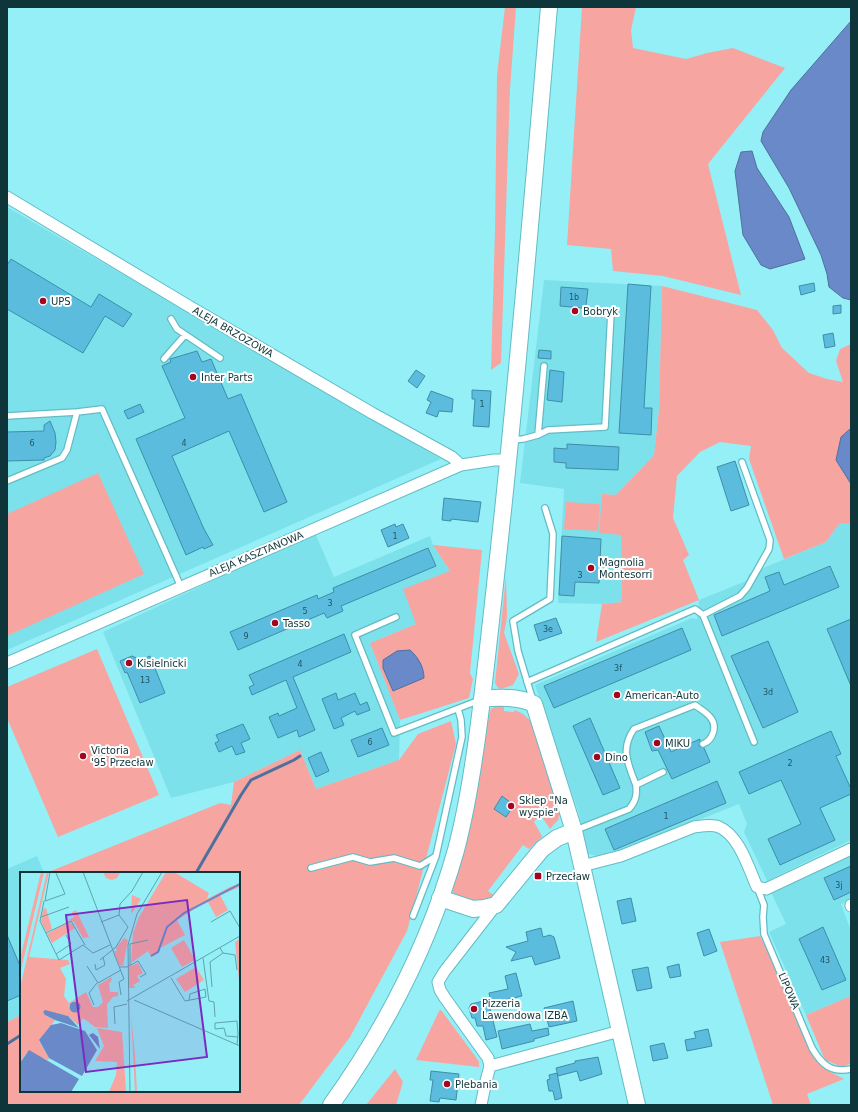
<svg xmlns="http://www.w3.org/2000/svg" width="858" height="1112" viewBox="0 0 858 1112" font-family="'DejaVu Sans',sans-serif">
<rect width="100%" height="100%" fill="#95eff7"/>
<!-- built -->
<path fill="#7de1eb" d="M7,207L441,459L7,650Z
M544,280L662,286L659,409L654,455L616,495L602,494L621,535L622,602L602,604L558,603L564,489L520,483Z
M851,523V840L767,881L744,832L747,824L739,804L612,854L598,856L588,854L579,814L535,685L692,618L697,619L699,600L746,581L749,574L826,542L839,524Z
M315,533L334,577L430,536L433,545L450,571L416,624L370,643L400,720L399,760L316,789L300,750L234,782L171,798L103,632Z
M37,856L44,873H21V1015L7,1022V869Z
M851,856V899L841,904L851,931V996L806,1015L769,932L786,924L771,892Z"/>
<!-- green -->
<path fill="#f7a5a1" d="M505,7H516L510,89L501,363L491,370L495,231L497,75Z
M582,7H636L631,30L633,48L686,59L707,53L733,48L785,68L708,164L741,295L663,276L613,271L611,249L567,245Z
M662,286L757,310L773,330L782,348L809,373L827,379L843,382L836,361L840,349L851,344V428L841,437L836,460L851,484V523L839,524L826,542L784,559L749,459L751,446L720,442L700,452L677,476L673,518L689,555L683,560L699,600L596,642L602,604L622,602L621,535L599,533L602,494L616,495L654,455L659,409Z
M98,473L144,574L7,636V514Z
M566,502L600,504L598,531L564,529Z
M433,545L482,550L470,673L473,679L469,698L400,720L370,643L416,624L403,589L450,571Z
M506,576L507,617L504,633L519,674L513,685L501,689L498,688L495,683Z
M97,649L159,795L58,837L7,718V687Z
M496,706H504V711L513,712L515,710L523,714L531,721L560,813L558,820L550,829L540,814L534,822L542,836V837L529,849L523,845L488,891L496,897L481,904L455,896L452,890L472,817L489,715L491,709Z
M451,721L456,744L407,931L350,1037L299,1105H7V1022L21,1015V1091H239V873H46L220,803L231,805L234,782L300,750L316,789L399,760L418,734Z
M760,936L784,984L814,1058L823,1068L844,1079L807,1094L811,1105H773L720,942Z
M851,996V1063L842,1067L825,1060L806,1015Z
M441,1010L475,1056L479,1062V1067L416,1060L439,1011Z
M395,1069L403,1082L396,1105H366Z"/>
<!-- water -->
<path fill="#6989c8" stroke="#4e709d" d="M851,21V300L843,298L829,287L827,274L821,255L789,188L761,141L763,132L791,90Z
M752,151L757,168L789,217L805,259L770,269L761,265L743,235L735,171L741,152Z
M851,428V484L836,460L841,437Z
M410,650C418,657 424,667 424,678L393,691L383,668V660L397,651Z"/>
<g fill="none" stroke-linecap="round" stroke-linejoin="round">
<!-- stream -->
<path stroke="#4e709d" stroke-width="3" d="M196,873L241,795L251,780L294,760L300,756
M7,1044L21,1035"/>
</g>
<!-- building -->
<path fill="#5bbcdd" stroke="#3e8ea8" d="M11,259L91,307L99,294L132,314L123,327L105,316L83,353L7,309V265Z
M814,283L815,291L801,295L799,286Z
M628,284L651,286L644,408H652L651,435L619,433Z
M561,287L588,289L586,305L583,308L560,306Z
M841,305V313L833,314V306Z
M833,333L835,346L825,348L823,335Z
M539,350L551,351V359L538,358Z
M197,351L202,362L211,359L228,399L241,394L287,502L264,512L229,431L172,456L204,529L213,545L204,549L203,547L186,555L136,439L185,418L162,366L171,362L170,359Z
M416,370L425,376L417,388L408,381Z
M550,370L564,372L562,402L547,400Z
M472,390L491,391L489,427L473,426L475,399H472Z
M431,391L453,399L452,412L439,411L437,417L426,413L431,402L427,400Z
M140,404L144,412L128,419L124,411Z
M50,421L55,433L56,442L55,450L50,456L44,458V460L7,461V432L44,431V425Z
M567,444L619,447L618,470L566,468V463L554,462V448L567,449Z
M735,461L749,505L731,511L717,467Z
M444,498L481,502L478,522L451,519V521L442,520Z
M395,524L396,527L403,524L409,538L388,547L381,530Z
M562,536L601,539L599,583L575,582L574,596L559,595Z
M428,548L436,566L341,606L343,611L327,618L324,613L238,650L230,632L317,595L318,599L334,592L333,588Z
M830,566L839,587L722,636L714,615L770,591L765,577L779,572L784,585Z
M556,618L562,633L539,641L534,625Z
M851,619V686L827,629Z
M682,628L691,650L554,708L544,686Z
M344,634L351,652L293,677L315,730L299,737L297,730L278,738L269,717L278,713L279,716L297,708L286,680L252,695L249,687L254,685L249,675Z
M768,641L798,712L763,728L731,656Z
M132,656L141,660L150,656L165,693L140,703L127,672L125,673L120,661Z
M336,693L338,700L355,693L360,705L367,702L370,710L357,715L355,711L341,718L344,725L334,729L322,699Z
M590,718L620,788L603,795L573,726Z
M243,724L250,739L241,743L245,752L236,755L232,746L219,752L215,743L219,741L216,735Z
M659,726L671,752L700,739L699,746L704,748L710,762L672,779L658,750L652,751L645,732Z
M382,728L389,745L358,757L351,740Z
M831,731L841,754L836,756L851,789V794L820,808L835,840L780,865L768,839L801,824L781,780L749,794L739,772Z
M321,752L329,771L316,777L308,758Z
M717,781L726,803L614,850L605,829Z
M502,796L514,805L506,817L494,809Z
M851,866V892L834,900L824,878Z
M631,898L636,921L622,924L617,901Z
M823,927L846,980L822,990L799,939Z
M541,928L543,937L550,935L554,937L560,958L535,965L532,956L511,961L516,952L506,947L528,941L526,932Z
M709,929L717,951L704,956L697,933Z
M7,935L21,968V995L7,1001Z
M679,964L681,976L670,978L667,967Z
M648,967L652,988L637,991L632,970Z
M516,973L522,996L491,1003L489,993L508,989L505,976Z
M488,1000L497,1037L486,1040L483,1026H477L475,1018H472L469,1008L471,1004Z
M573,1001L577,1021L549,1027L544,1008Z
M530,1024L532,1031L548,1028L549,1035L534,1039V1041L502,1049L498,1031Z
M708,1029L712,1046L687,1051L685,1040L696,1038L694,1032Z
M664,1043L668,1058L653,1061L650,1046Z
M598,1057L602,1074L580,1081L577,1071L558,1076L556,1068L575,1063V1061Z
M431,1071L459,1074L456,1100L440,1098L439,1102L430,1101L433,1080H430Z
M557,1073L562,1098L555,1100L553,1091H549L547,1080L550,1079L549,1075Z"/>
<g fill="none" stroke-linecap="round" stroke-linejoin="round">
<defs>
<path id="lane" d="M171,319L177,329L220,358
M164,359L185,335
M7,416L77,412L102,409L181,587
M538,435L544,366
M511,440L523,439L538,435L548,430L605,427L611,312
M7,481L62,458L67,450L77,412
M703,615L740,596L747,588L769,549L770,540L742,462
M396,617L355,635L394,733L480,700
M527,682L695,609L703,615L754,742
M533,701L518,651L513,621L550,599L553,534L545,508
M636,785C628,764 620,749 634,729L695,705C700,709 706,712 710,717C718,726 713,740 703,744
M576,830L629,809C636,801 637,795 636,785L663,772
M311,868L353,857L370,862L394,858L420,866L436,856L462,737L461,720L458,709
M757,887L764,905L763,917L764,934L812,1048C822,1065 831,1073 851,1069
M413,916L436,856"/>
<path id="street" d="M7,197L187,305L372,413L452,457L461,465
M7,663L461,465L494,460H508
M582,866L621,856L694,827C702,826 712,824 719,827C739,835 749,869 757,887L766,889L851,849
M851,905V906
M490,1066L620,1031
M481,1105L486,1081L490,1066L488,1058L445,998L440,990L438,982L444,972L496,905"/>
<path id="secondary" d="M482,699C498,697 520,697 534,704L574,831L637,1105
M440,898L473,909L484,908L496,905L542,849L557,838L574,831
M331,1105C386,1028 430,942 456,850C469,801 476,750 482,699C490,633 497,567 504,501C521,336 535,172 549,7"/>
</defs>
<!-- lane casing -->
<use href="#lane" stroke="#62bcc4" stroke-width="8"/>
<!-- street casing -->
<use href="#street" stroke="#62bcc4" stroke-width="13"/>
<!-- secondary casing -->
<use href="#secondary" stroke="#62bcc4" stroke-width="18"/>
<!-- lane -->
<use href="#lane" stroke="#fff" stroke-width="5.5"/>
<!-- street -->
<use href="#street" stroke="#fff" stroke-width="11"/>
<!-- secondary -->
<use href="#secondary" stroke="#fff" stroke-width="16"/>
</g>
<!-- markers -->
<g fill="#a30520" stroke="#fefefe" stroke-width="1.5">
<circle cx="43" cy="301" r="4"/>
<circle cx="575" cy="311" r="4"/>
<circle cx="193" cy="377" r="4"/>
<circle cx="591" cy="568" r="4"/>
<circle cx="275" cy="623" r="4"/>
<circle cx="129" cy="663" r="4"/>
<circle cx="617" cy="695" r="4"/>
<circle cx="657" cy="743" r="4"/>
<circle cx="83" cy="756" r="4"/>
<circle cx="597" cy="757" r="4"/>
<circle cx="511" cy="806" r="4"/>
<rect x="534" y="872" width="8" height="8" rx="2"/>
<circle cx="474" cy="1009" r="4"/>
<circle cx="447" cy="1084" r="4"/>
</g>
<g text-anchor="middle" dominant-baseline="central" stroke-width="4" stroke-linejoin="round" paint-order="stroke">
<!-- number labels -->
<g font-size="8" fill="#215762">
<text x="574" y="297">1b</text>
<text x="482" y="404">1</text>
<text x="32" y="443">6</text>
<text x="184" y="443">4</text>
<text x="395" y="536">1</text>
<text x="580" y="575">3</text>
<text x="330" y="603">3</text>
<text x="305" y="611">5</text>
<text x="548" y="629">3e</text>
<text x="246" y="636">9</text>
<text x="300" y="664">4</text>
<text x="618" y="668">3f</text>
<text x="145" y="680">13</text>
<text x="768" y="692">3d</text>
<text x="370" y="742">6</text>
<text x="790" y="763">2</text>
<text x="666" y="816">1</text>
<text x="839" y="885">3j</text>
<text x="825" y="960">43</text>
</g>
<!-- poi labels -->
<g font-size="10" fill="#0e3539" stroke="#fefefe" text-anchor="start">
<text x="51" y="301">UPS</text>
<text x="583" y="311">Bobryk</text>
<text x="201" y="377">Inter Parts</text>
<text x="599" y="562">Magnolia<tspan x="599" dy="12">Montesorri</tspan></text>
<text x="283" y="623">Tasso</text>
<text x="137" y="663">Kisielnicki</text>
<text x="625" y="695">American-Auto</text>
<text x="665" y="743">MIKU</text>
<text x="91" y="750">Victoria<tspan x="91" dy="12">'95 Przecław</tspan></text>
<text x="605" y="757">Dino</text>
<text x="519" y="800">Sklep "Na<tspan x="519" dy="12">wyspie"</tspan></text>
<text x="546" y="876">Przecław</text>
<text x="482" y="1003">Pizzeria<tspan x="482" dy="12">Lawendowa IZBA</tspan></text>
<text x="455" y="1084">Plebania</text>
</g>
<!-- street labels -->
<g font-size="10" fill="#0e3539" stroke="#fefefe">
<text transform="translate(233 332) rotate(30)">ALEJA BRZOZOWA</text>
<text transform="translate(256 554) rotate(-23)">ALEJA KASZTANOWA</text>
<text transform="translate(789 991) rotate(67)">LIPOWA</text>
</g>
</g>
<!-- overview -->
<g transform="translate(20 872)">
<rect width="220" height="220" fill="#95eff7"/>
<path d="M21,0H24L0,102V87ZM27,0H29L9,85L48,88L50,92L40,96L46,107L44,124L49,131L66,120L73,135H78L83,130L78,113L92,105L91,110L89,111L90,120H98V124L93,125L87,132L88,156L75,155L63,146L58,153L48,144L23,139L25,143L35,148L19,169L29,186L28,188L7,180L0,191V116ZM55,129L61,135L55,140L48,134ZM83,0H100V1L97,6L92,8L86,6ZM146,0H154L189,21L187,27L210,15L220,12V15L200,23L208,38L196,45L188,30L181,33L157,48L165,63L140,76V79L131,85L128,79L111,91L113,61L119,45ZM112,23L121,27L112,41L111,40ZM26,36L32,57L26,60L21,49L23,37ZM56,38L69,65L63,66L54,50L49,48L54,45L52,40ZM49,49L55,56L32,71L27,62ZM104,66L108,68L103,94L99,93L94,79H97L96,76ZM220,67V117L215,70ZM164,68L175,88L162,95L151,76ZM118,91L123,101L117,104L120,109L113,113L116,116H109L108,95ZM176,95L184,108L165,120L156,107ZM111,142L115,183L117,220H115ZM77,156L102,160L106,220H89L96,203L97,190L75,189L84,174Z" fill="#f7a5a1" fill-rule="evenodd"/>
<path d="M49.5 135a5.5 5.5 0 1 1 11 0a5.5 5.5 0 1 1-11 0ZM25,138L48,144L59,156L35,148L25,143L23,140ZM41,151L65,159L77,178L62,204L29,186L19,168L31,153ZM73,161L78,165L80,177L69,163ZM9,178L59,207L51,220H0V191Z" fill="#6989c8"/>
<path fill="none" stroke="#6989c8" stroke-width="2" d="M131,84L138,80L147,55L164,41L220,12"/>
<path fill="none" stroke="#5fa5ab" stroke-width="1" d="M30,0L25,29L45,22L36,1M63,0L102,102L104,107L99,110L101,123M24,29L20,49L39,88L63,73L73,81L90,73M21,45L49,35M81,50L99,43M191,50L210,39L220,56M26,61L51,49L65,73M203,81L215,83L217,98M36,82L51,72L46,63M183,86L189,129L194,130L195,145M80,88L96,75L108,55L99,43L100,32L112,19L123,0M75,92L76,98L85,93L83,85M110,93V72L128,68M67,94L78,111L101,98M100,95H107L118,89L126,102L120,105M151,106L165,129L186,125L185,117L170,122L169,128M192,115L190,90L203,81L200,76M114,128L220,174M107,129L220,64M74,133L69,121L77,111M95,152L94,135L107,132M217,173L218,162L217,149L195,151V157L204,156L206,164L218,165M110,220L108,73L117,42L142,0"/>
<path fill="#7b2cbf" fill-opacity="0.15" stroke="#7b2cbf" stroke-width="2" d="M167,28L187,185L66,200L46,43Z"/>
<rect width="220" height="220" fill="none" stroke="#0e3539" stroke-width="2"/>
</g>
<!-- border -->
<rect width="858" height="1112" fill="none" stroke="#0e3539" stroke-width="16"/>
</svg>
